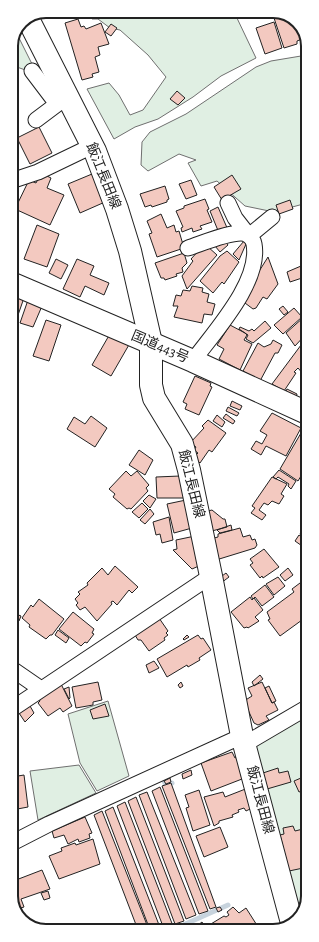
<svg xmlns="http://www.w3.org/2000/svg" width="319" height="942" viewBox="0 0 319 942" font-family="'Alegreya Sans','Noto Sans JP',sans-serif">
<rect width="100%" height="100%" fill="#fff"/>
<!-- green -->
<path fill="#e0efe3" stroke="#6f6f6f" d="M94,11H219L236,16L256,58L221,76L193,97L158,119L135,127L114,139L87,89L109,83L119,95L130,115L143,110L166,77L148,55L120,30L110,28L98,19H92L90,13Z
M16,32L37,74L11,65V44Z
M307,55V203L274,212L245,206L217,181L201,186L188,163L196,160L179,154L148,171L141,165L142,142L150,132L186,114L256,67L271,61Z
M108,701L129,776L97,791L80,763L68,714Z
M308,711V896L301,917L253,745Z
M79,765L96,793L38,820L30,771Z"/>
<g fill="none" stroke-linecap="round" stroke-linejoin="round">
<!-- stream -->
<path stroke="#c7d3dd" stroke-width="5" d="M164,781L166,785L172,783
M172,930L228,905"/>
</g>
<!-- building -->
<path fill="#f3c9c0" stroke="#222" d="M284,15L296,20L307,37L297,41V44L284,48L274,18Z
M78,19L81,27L84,26L86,29L101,23L109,44L98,47L100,55L95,57L99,72L92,74L93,77L82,80L65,23Z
M274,22L282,48L265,54L256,28Z
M111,24L117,28L111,36L105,32Z
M177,91L185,98L178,105L170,99Z
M39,127L52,153L30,164L17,138Z
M41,173L51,178L47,188L64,195L50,225L15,209L29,180L36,183Z
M92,174L105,202L80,213L68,184Z
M232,175L241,189L222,200L214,187Z
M191,180L197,195L186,199L179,184Z
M165,186L169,199L167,200V202L152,207L151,205L145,207L140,194Z
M205,199L209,209L207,210L212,222L200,226L202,229L193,232L192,228L182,232L181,228L183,227L176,211L184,208V206Z
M290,200L293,209L279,214L276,205Z
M218,207L228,230L219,233L210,211Z
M161,214L167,228L174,225L176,232L179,231L184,248L157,257L149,234L152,233L147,221Z
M37,225L59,234L47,267L24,259Z
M225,241L228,245L220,252L215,246Z
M244,241L246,244L239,260L233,254Z
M207,246L217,255L187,289L182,276L193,261L191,259L201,248Z
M227,251L239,262L224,284L222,282L213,293L200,281L220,256Z
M184,253L187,263L182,268L183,272L176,274L177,276L165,280L164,278H161L155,263Z
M268,257L278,284L267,299L263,297L256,308L253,309L241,300Z
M56,259L68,265L61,279L49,273Z
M77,259L94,266L90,275L109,283L104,295L85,286L80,297L63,289Z
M301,266L305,277L290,282L287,272Z
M192,286L203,288L202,292L209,294L207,302L215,304L212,315L204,314L202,323L174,317L178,306H173L176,295L181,296L183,290L190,291Z
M11,287L26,292L17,318L11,316Z
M28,300L42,306L33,327L20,323Z
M283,306L288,312L284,315L279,309Z
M294,308L302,317L283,334L274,325Z
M304,317L307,321V333L295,346L286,333Z
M46,320L61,325L49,361L33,356Z
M265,321L271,328L253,343L246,339L248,335L239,329L240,327L249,331L252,329L254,331Z
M230,325L245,333L247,335L244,340L252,344L240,370L219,359L224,349L217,345Z
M111,332L130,343L111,376L92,365Z
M307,337V372L304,375L298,368L294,372L296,373L284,391L272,384Z
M273,340L282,345L278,353H275L260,381L243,371L258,343L264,347L271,344Z
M195,376L211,383L210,386L212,387L199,415L185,409L187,404L183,402Z
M287,389L297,394L296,398L285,393Z
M232,401L242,406L240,410L230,406Z
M228,407L239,413L237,416L226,411Z
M272,413L301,428L286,456L266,446L261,455L251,449L256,441L262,444L267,435L260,431Z
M226,414L235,421L233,424L223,418Z
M217,415L225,422L222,427L213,421Z
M91,416L107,428L95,447L67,429L74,417L85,424Z
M208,420L226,433L212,452L209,450L200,463L194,457L198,453L194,450L196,447L190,443L204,428L202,426Z
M301,433L307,437V475L305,478L301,476L298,481L280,469Z
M139,450L153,460L145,475L129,465Z
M279,470L296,481L291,489L288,486L289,484L278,477L276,479L273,477Z
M126,471L131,476L137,471L149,485L146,488L148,491L131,509L129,508L127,509L113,497L115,494L109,489Z
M180,476L187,498H157L156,477Z
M272,477L287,484L281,494L284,496L279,504L272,501L268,505L264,503L259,510L266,515L262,520L251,513L255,508L252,506Z
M149,495L156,499L150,508L143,501Z
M186,500L192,528L174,533L167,504Z
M142,503L148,509L139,518L132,512Z
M150,509L154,514L145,524L140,520Z
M212,510L223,519H225L227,527L208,532L204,512Z
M169,517L173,540L162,543L160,534L156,535L153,522Z
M307,522L308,540L300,534Z
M231,525L232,530L220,533L217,530Z
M240,528L243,537L250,535L252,540L255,539L257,545L255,548L216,560L210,539L218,537V534Z
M299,535L308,541L305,548L295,541Z
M195,536L201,565L192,569L173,550L177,549L176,540Z
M264,549L279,567L263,578L262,576L260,578L250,565L253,563L250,559Z
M115,566L138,587L132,593L129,590L117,605L113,601L111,602L112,604L97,621L85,607L80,610L76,605L78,603L75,599L80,594L78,592L88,585L87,583L102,568L108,575Z
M288,568L293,575L285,581L280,575Z
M226,573L229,577L221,583L218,579Z
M278,577L285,586L274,595L266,584Z
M300,583L308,591V624L306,625L302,620L280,636L268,620L270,619L267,612L294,592L292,589Z
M265,585L274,597L262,606L255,597L253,599L251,596Z
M250,597L252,600L254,598L263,610L255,617L259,621L248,628L247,627L244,628L231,612Z
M39,599L64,619L52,635H50L46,639L29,627L30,625L22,618L31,605L33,607Z
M73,612L94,629L92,633L94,634L87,643L85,642L81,646L59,629Z
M16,614L21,616L19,621L14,619Z
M159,618L168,631L166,633L168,635L164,638L165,640L149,651L141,640H138L135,635Z
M58,630L69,638L66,643L55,635Z
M187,635L189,637L184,640L183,639Z
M198,635L201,639L203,638L211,650L199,658L200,660L188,667L187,665L167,677L157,659Z
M308,640V648L303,643Z
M154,661L159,668L149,673L146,665Z
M260,675L263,679L254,686L252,682Z
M98,682L102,700L93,702V705L76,708L72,687Z
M181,682L183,686L180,688L178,685Z
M262,682L272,703L274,702L278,710L266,716L269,720L258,725L254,723L244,701L252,696L248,688Z
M61,684L72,706L63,712L60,708L48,716L38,703L40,701L38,697Z
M269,686L276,701L272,703L265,688Z
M69,687L70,698L69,699L64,689Z
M105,704L109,716L93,719L90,710Z
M30,706L34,713L25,722L19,713Z
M232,752L235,758L237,757L242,779L211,791L201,763Z
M278,768L279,773L288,771L291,782L267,789L263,773Z
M191,770L192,775L183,779L182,774Z
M24,775L28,807L12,810V777Z
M308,775V795L304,797L302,791L299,792L294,781Z
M170,778L171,782L166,784L164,781Z
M171,783L216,907L210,909L162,786Z
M160,787L208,911L199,914L152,791Z
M248,788L254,807L246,811L244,808L238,810L239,812L232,815L233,817L219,821V823L214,826L204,797L223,792L225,797Z
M199,790L210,825L193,831L186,808L189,807L185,795Z
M147,792L196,915L186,919L139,795Z
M136,797L184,921L175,924L128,801Z
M125,802L173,926L164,929L117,806Z
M113,807L161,930H150L105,811Z
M102,811L149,930H138L94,815Z
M85,817L92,833L89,834L90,838L79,842L78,839L68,844L64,835L54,838L52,831Z
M293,826L295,831L307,828L308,867L289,871L280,835L284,834L283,828Z
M220,827L228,847L204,857L196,836Z
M93,839L100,864L59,879L49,856L62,851L61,848L75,843L76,845Z
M42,870L50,889L21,899L24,907L17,909L14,902H12V887L18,885L16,880Z
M48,891L50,898L44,900L41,893Z
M220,907L222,910L218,912L216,908Z
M233,907L239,913L246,908L260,930H201L224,916L226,917L229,915L227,912Z
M202,922L204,925L198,930H195L194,928Z"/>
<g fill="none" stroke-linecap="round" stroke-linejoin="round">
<defs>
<path id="minor" d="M32,71L57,104
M36,120L64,99
M14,180L38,172L92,146
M228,203L235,218L249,236L272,217
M188,248C203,243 226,233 241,233C247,233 253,238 254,244C261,282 214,332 193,361
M12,669L41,689
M12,709L211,576
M245,744L308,707
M12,843L49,824L242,736"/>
<path id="secondary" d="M28,19L95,151L117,209L130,251L151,343V385L154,398L182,444L189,470L211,576L242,736L292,923"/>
<path id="trunk" d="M11,283L193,361L307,413"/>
</defs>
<!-- minor casing -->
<use href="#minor" stroke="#222" stroke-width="17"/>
<!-- secondary casing -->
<use href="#secondary" stroke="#222" stroke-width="24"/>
<!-- trunk casing -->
<use href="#trunk" stroke="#222" stroke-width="24"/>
<!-- minor -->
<use href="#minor" stroke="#fff" stroke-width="15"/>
<!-- secondary -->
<use href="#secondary" stroke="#fff" stroke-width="22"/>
<!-- trunk -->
<use href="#trunk" stroke="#fff" stroke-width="22"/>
</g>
<g text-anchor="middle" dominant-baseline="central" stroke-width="3" stroke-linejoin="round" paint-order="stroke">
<!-- street labels -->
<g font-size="14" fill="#222" stroke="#fff">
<text transform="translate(103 176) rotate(68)">飯江長田線</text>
<text transform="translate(160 347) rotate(23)">国道443号</text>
<text transform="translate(191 484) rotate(76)">飯江長田線</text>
<text transform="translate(260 800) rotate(75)">飯江長田線</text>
</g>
</g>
<!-- crop -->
<path d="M0 0H319V942H0ZM46 18H273A28 28 0 0 1 301 46V896A28 28 0 0 1 273 924H46A28 28 0 0 1 18 896V46A28 28 0 0 1 46 18Z" fill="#fff" fill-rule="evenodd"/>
<path fill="none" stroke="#222" stroke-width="2" d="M46 18H273A28 28 0 0 1 301 46V896A28 28 0 0 1 273 924H46A28 28 0 0 1 18 896V46A28 28 0 0 1 46 18Z"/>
</svg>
